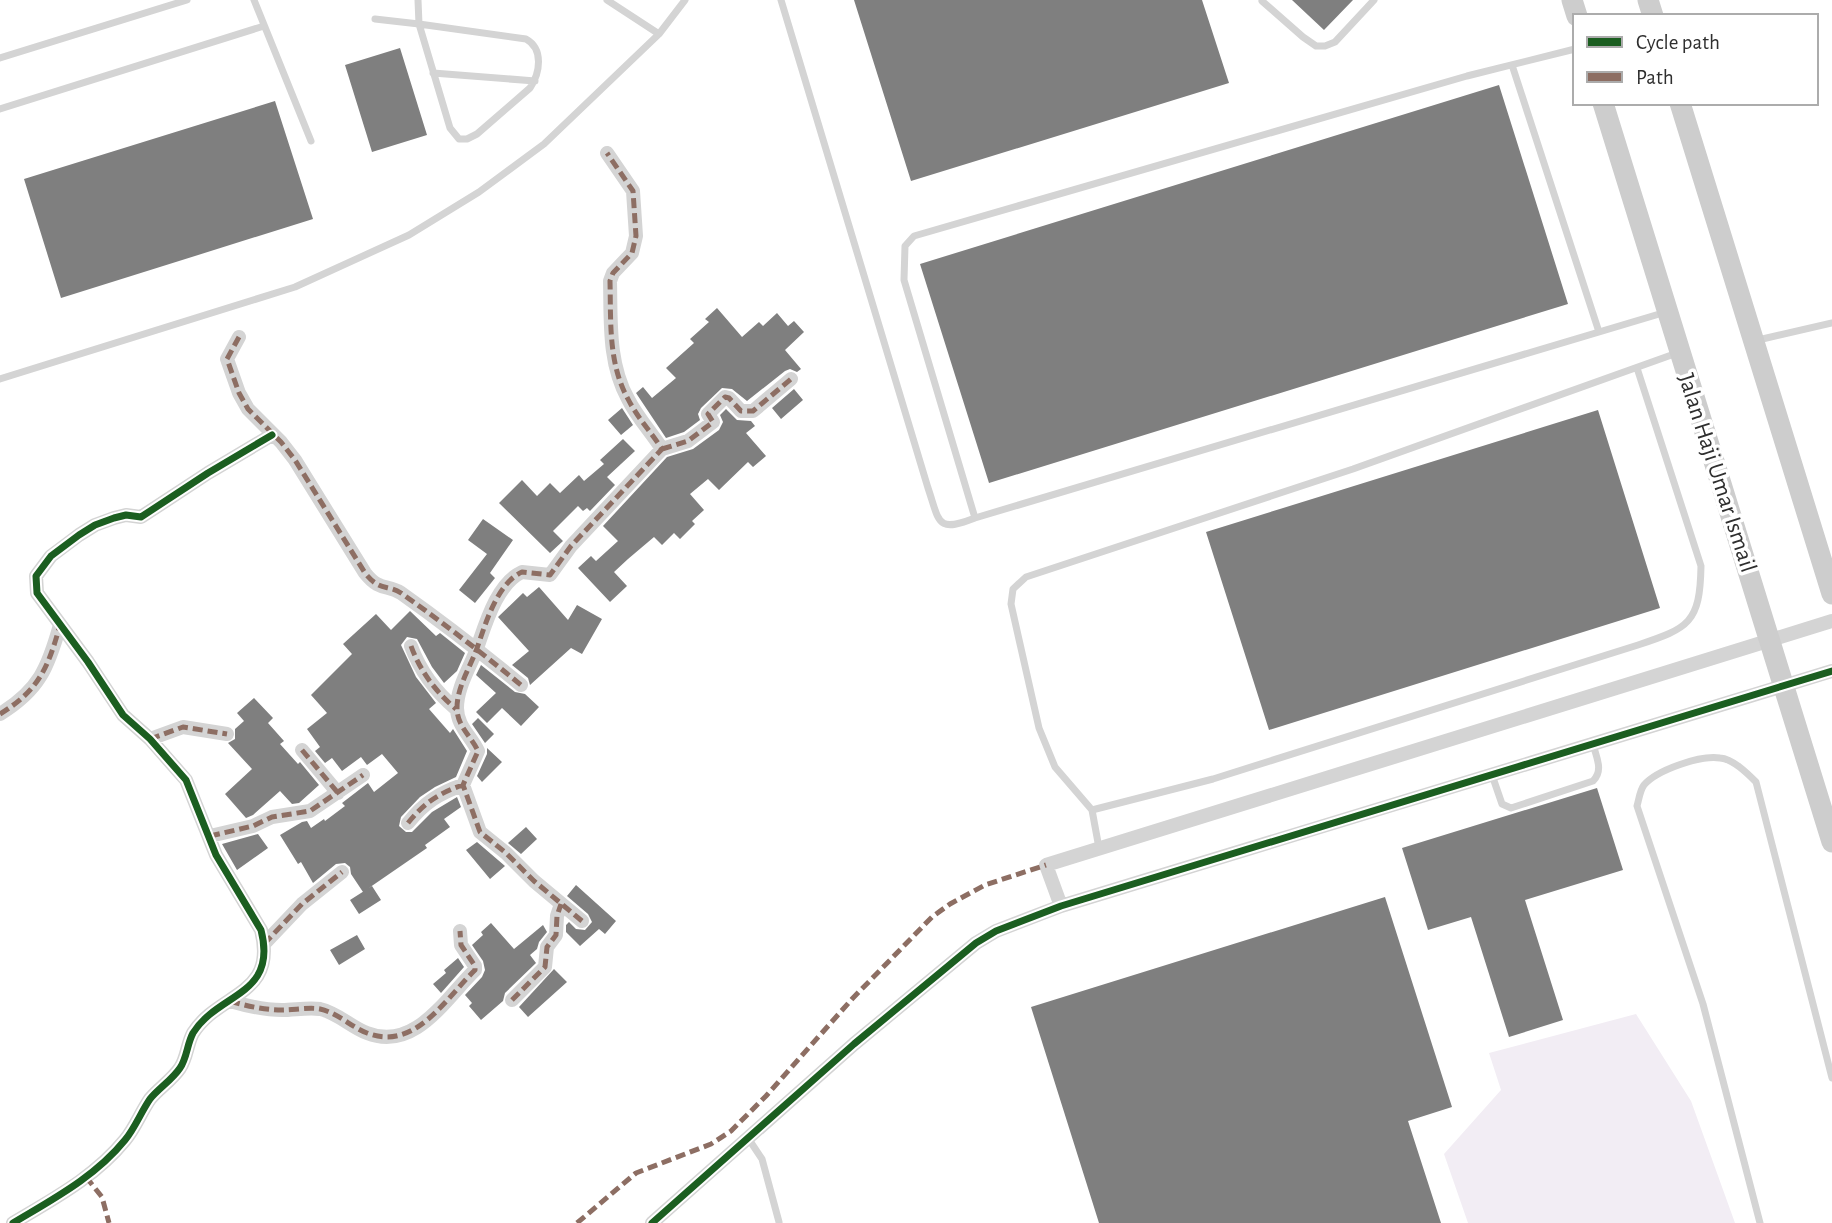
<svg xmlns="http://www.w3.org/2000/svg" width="1832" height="1223" viewBox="0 0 1832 1223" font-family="'Alegreya Sans',sans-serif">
<rect width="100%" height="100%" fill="#fff"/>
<!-- green -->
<path fill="#f2edf4" d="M1636,1014L1691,1101L1735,1223H1468L1444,1154L1501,1090L1489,1053Z"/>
<!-- building -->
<path fill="#7f7f7f" d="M854,0H1202L1229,83L911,181Z
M1292,0H1353L1324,30Z
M400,48L427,135L372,152L345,65Z
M1499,85L1568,304L989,483L920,264Z
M275,101L313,219L61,298L24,179Z
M717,308L742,337L759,322L763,326L777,313L788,326L794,321L804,332L785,350L801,369L797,372L790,369L785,371L747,401L732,389L722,388L701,408L698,414L700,420L684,432L666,438L636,393L643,387L652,398L676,378L666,368L694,343L690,339L709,322L705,319Z
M794,389L803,400L781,419L772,408Z
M622,408L633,425L621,435L608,420Z
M726,409L737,420L751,421L755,426L746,433L766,456L753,467L748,462L719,490L708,479L690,494L704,510L692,521L695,524L680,539L674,533L662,545L654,537L628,559L614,572L627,586L610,602L578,568L591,556L596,561L618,541L603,526L667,457L693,449L719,430L723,422L720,415Z
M1598,410L1660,608L1269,730L1206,532Z
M623,439L635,451L607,477L615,485L590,511L587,508L583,511L578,506L553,531L563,541L550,553L499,503L522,480L537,496L550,483L560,493L579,475L584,481L604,464L600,460Z
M483,519L513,540L490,573L495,578L475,603L459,590L487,554L468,540Z
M539,587L568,620L577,605L602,619L582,654L571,648L530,685L528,678L512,665L529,651L498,617L523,593L527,597Z
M410,611L436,636L440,633L465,653L457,671L444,683L432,667L417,639L407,637L401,645L416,677L436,703L429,709L450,733L453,729L467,751L456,777L435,787L420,797L401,817L399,826L406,832H412L432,812L457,797L461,807L444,819L450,827L425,845L427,848L363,892L351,874L350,867L345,863L336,864L313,883L301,862L298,864L280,835L302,822L307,821L311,828L324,819L325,821L345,806L342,803L368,783L374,792L398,773L382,754L367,765L361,757L342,771L332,758L325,763L315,751L320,747L307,729L327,713L311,695L352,654L343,644L376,614L391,630Z
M481,665L515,692L525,694L539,707L521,726L502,708L487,723L476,712L496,693L476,675Z
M254,698L273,718L268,723L284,741L280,744L298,764L300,762L319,785L299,803L292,804L280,791L253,815L246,818L225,794L252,769L228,743L235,739V729L244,721L237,713Z
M478,718L494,734L485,743L472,724Z
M487,748L502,762L482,782L477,776L487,754Z
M1597,788L1623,870L1525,900L1563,1020L1509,1037L1471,917L1428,930L1402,848Z
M526,827L537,839L521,854L508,843Z
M258,834L268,848L237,870L222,844Z
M477,842L505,866L490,879L466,850Z
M576,885L616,921L605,934L599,929L580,946L566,932V925L569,922L576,929L585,930L592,922L588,914L567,896Z
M372,886L381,900L359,914L350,900Z
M1385,897L1452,1107L1408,1121L1441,1223H1099L1031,1007Z
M491,923L514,949L543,925L547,932L539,942L537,949L530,955L536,963L505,993L503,1001L481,1020L469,1006L472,1003L465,995L482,977L485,970L483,961L472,945L483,935L481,932Z
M357,935L365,949L339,965L330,950Z
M458,958L464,967L441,993L433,984L446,973L444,970Z
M554,969L567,982L528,1017L519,1007Z"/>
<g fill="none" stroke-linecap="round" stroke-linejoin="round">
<!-- service -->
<path stroke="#d4d4d4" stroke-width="7" d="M254,0L311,141
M607,0L659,34
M781,0L928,488C940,523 936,533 975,518L1666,312
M1262,1L1303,37L1316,46H1325L1335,42L1374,0
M375,19L419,24L450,128L459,139H467L477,134L530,88C540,73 544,49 526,39L419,24L418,0
M0,58L187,0
M1512,65L1599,332
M433,73L535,81
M0,109L264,26
M1758,340L1832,323
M0,379L295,287L409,235L479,192L544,144L659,34L685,0
M975,518L904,280L905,246L914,236L1467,76L1575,49
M1492,775L1502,804L1511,808L1593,781C1604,770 1596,757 1593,744
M1092,810L1055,767L1039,728L1011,604L1013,589L1026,577L1353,469L1677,353
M1099,848L1092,810L1213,779L1638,645C1689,628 1700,623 1701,566L1637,368
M748,1138L762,1159L779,1222
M1760,1223L1703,1004L1637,806C1639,799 1640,790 1644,785C1657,770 1700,755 1720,758C1733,759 1747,773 1756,782L1832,1078"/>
<!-- minor -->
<path stroke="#d4d4d4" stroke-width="14" d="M239,337L227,359L239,393L248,409L281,442L295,460L365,573C380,592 387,584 401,593C442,622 482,653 521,685
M662,449L688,441L713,422L708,414L725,397L729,398L741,411H753L791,379
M411,646C420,671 436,692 456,709
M0,714C39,690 48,668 60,625
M150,739L183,727L227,734
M302,750L338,793
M408,823C424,803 439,793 463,785
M210,836L253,826L272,817L310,811L363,775
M1061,906L1046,865L1832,621
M582,921L534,881L506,853L480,832L463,785L478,751C471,736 457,726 457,708C457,688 469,669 476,651C485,626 496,584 522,572L550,575L571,546L662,449C651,432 637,417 628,399C608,363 611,321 610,281L613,273L632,253L636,236L633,191L607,153
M264,944L302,904L342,872
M512,1000L545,967L547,947L556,935L557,916L561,904
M230,1001C247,1006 264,1010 282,1010C294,1010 309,1007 320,1009C338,1013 351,1027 367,1033C415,1052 446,998 475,970V966L461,945L460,931
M13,1223C53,1199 95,1177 125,1140C135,1128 141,1112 150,1099C159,1088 172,1080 180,1068C187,1058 187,1044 193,1033C219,992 278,996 261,930L216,855L186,780L150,739L123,715L88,662L37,593L36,576L51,556L79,535L95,525L114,518L126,515L141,517L208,473L272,435
M652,1223L854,1044L976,943L996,931L1061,906L1832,671"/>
<!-- secondary -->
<path stroke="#cdcdcd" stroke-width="21" d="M1572,0L1577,16
M1648,0L1653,16
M1603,103L1832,842
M1680,103L1832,594"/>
<!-- quiet -->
<path stroke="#8d6e63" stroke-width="5" stroke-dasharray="10 5" stroke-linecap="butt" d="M239,337L227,359L239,393L248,409L281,442L295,460L365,573C380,592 387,584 401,593C442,622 482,653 521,685
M662,449L688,441L713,422L708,414L725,397L729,398L741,411H753L791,379
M411,646C420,671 436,692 456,709
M0,714C39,690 48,668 60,625
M150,739L183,727L227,734
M302,750L338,793
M408,823C424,803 439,793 463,785
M210,836L253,826L272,817L310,811L363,775
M582,921L534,881L506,853L480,832L463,785L478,751C471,736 457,726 457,708C457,688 469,669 476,651C485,626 496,584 522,572L550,575L571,546L662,449C651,432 637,417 628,399C608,363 611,321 610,281L613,273L632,253L636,236L633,191L607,153
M264,944L302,904L342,872
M512,1000L545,967L547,947L556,935L557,916L561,904
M230,1001C247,1006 264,1010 282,1010C294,1010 309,1007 320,1009C338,1013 351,1027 367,1033C415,1052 446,998 475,970V966L461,945L460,931
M86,1177L102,1197L109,1223
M577,1223L636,1173L711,1144L731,1131L766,1096L852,999L932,917L950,904L985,885L1046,865"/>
<defs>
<path id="cycleway" d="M13,1223C53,1199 95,1177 125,1140C135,1128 141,1112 150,1099C159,1088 172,1080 180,1068C187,1058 187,1044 193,1033C219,992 278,996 261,930L216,855L186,780L150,739L123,715L88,662L37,593L36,576L51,556L79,535L95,525L114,518L126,515L141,517L208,473L272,435
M652,1223L854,1044L976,943L996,931L1061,906L1832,671"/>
</defs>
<!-- cycleway casing -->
<use href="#cycleway" stroke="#fff" stroke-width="11"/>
<!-- cycleway -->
<use href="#cycleway" stroke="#1b5e20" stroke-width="7"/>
</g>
<g text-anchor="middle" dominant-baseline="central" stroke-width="7" stroke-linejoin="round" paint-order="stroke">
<!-- street labels -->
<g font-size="24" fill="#2f2f2f" stroke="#fff">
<text transform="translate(1717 473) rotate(72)">Jalan Haji Umar Ismail</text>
</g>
</g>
<!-- legend -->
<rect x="1573" y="14" width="245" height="91" fill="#ffffff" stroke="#acacac" stroke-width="2"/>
<rect x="1587" y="37" width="35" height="10" fill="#1b5e20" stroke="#acacac" stroke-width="2"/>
<text x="1636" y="49" font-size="21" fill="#2f2f2f">Cycle path</text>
<rect x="1587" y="72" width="35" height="10" fill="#8d6e63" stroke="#acacac" stroke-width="2"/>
<text x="1636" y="84" font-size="21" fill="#2f2f2f">Path</text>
</svg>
